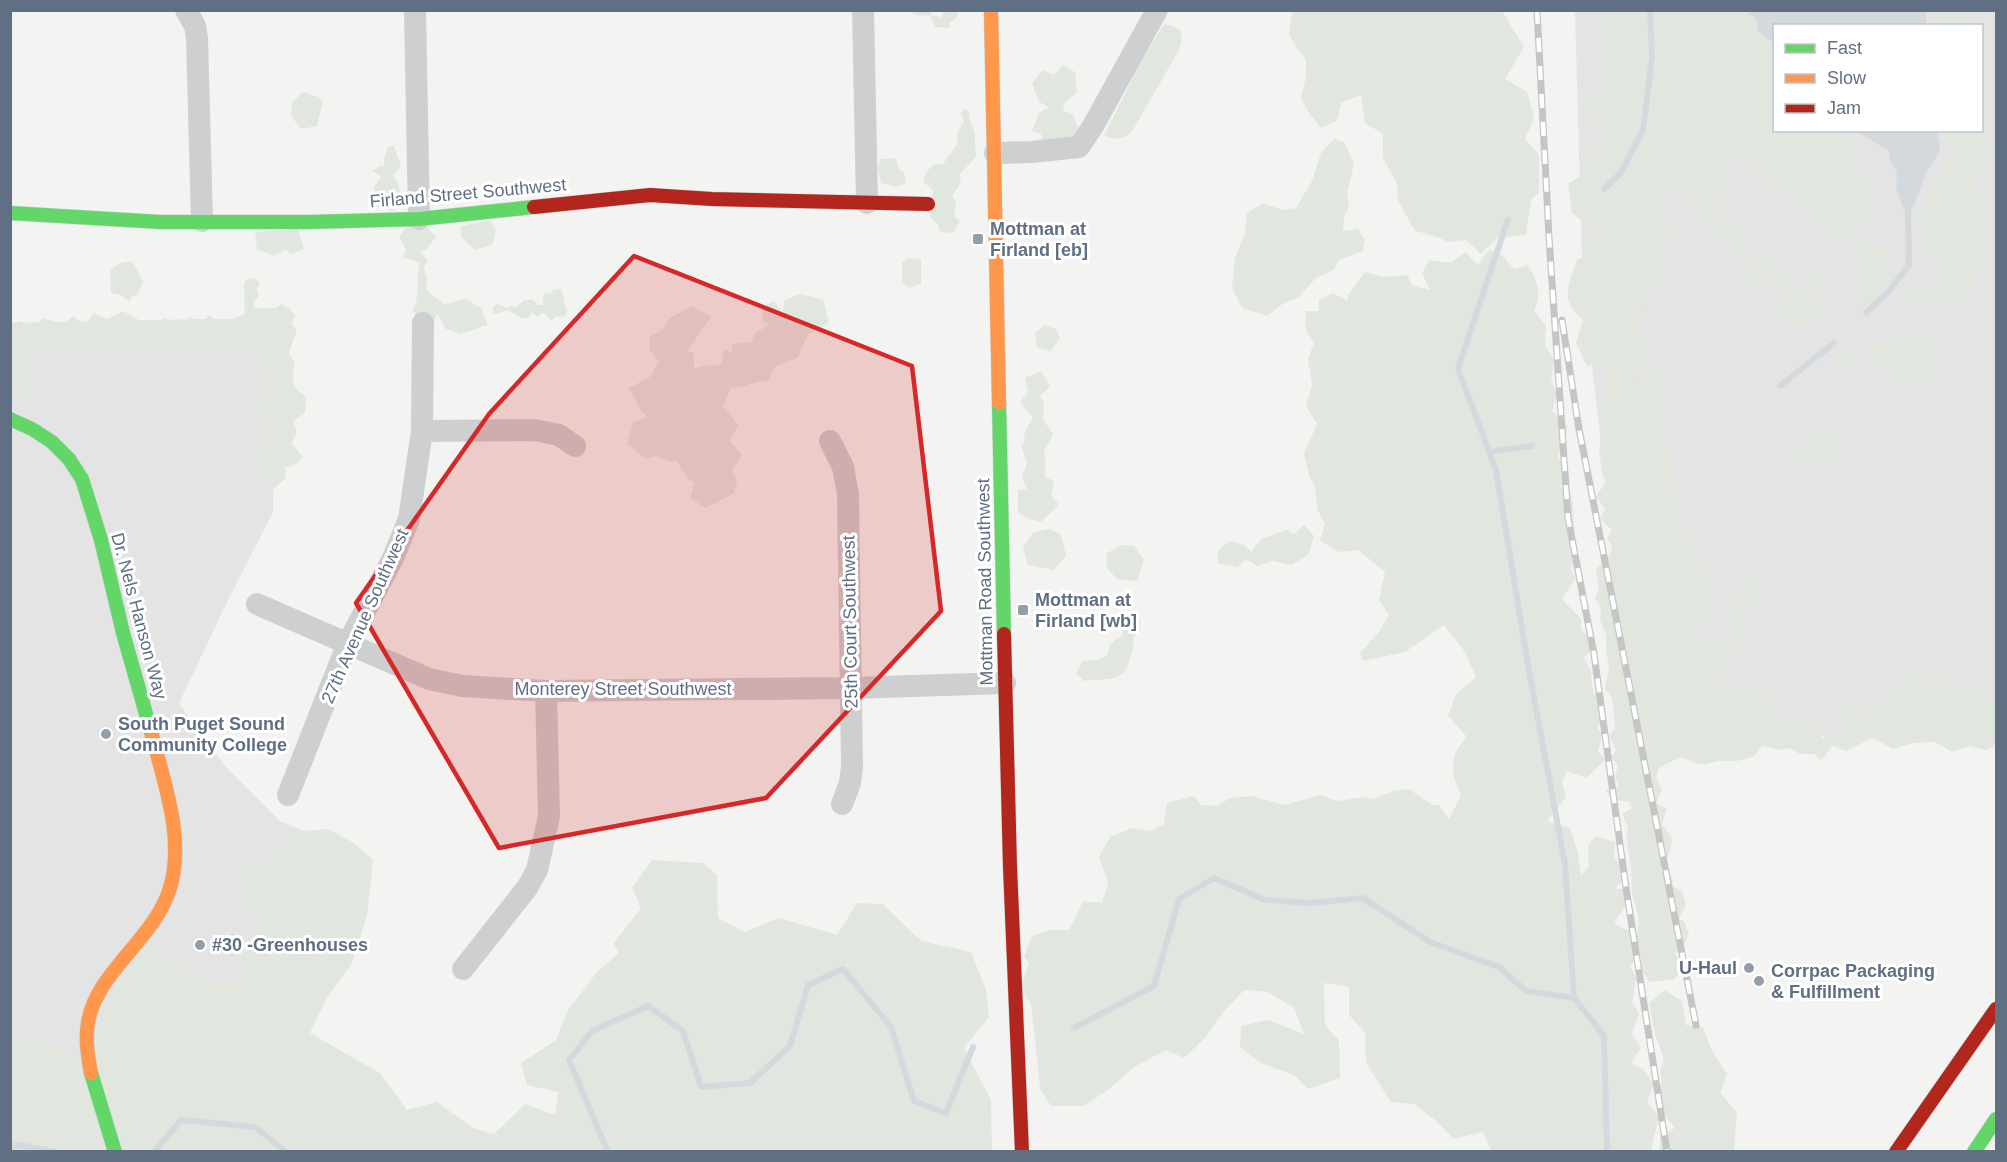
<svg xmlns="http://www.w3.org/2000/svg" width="2007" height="1162" viewBox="0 0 2007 1162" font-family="Arial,sans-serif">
<rect width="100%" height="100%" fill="#f3f4f1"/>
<!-- built -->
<path fill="#e3e4e3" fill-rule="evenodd" d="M1575,11H1996V721L1994,726L1653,746L1622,616L1583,293ZM1774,26H1982V130H1774Z
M204,319H272L273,512L228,600L179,703L224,765L280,821L373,860L294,1031L11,1151L10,323Z"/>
<!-- green -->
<path fill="#e1e7df" d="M1932,10L1974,11L1976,17L1967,25H1932L1936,20Z
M909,11H930L933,17L936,15L940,18L943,13L942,11H958L957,18L949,23L950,28L935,27L930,16L916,15Z
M1292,11H1502L1524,47L1505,79L1527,92L1534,118L1525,139L1539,155V193L1531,200L1526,235L1497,238L1481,254L1466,240L1448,242L1435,236L1415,231L1398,201L1397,184L1383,158V134L1365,123L1361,95L1341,103L1337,121L1321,128L1309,113L1301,98L1306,77V60L1296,47L1289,34Z
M1612,11H1747L1748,14L1756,18L1758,31L1771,41L1774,49V130L1847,131L1852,144L1844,150C1868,168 1871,188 1876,217L1859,225L1837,244L1748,165L1750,164L1738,162L1730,154L1717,162L1729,173L1726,186L1724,187L1727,190L1711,208L1752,243L1738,256L1695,217L1711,194L1702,199L1685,201L1681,190L1664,193L1660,212C1676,233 1673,243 1660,266L1665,282L1645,291L1647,302L1637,313L1639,323L1637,336L1649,349L1630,375L1640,381L1646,370L1657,368L1665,379L1661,386L1668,399L1658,411H1665L1666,422L1654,429L1672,443L1669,457L1674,464L1669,490L1675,491L1679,507L1673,521H1687L1691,532L1682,546L1694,552L1698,563L1709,574L1701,601L1710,603L1715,618L1696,631L1697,645L1710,637L1722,639C1727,625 1735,612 1736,597L1744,591L1743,586L1750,571L1764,575L1765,589L1752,599L1751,611L1742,618L1749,631V642L1730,650L1724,657L1731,668L1733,675L1718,679L1713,688L1724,697L1732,689L1754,683L1759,695L1771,694L1778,698L1765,706L1770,716L1782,717V726L1794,728L1802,722L1817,724L1822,739L1839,726L1845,707L1862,705L1863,721L1872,713L1885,708L1890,693H1897L1902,678L1919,674L1936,685L1949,675L1961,686L1976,687L1996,701V746L1986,750L1969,746L1952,752L1935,742L1914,743L1893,749L1873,738L1846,751L1833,746L1821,760L1814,754H1800L1790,748L1780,750L1762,746L1755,756L1737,761H1720L1700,765L1680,757L1659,768L1656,777L1662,790L1656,803L1667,809L1662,825L1673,838L1669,855L1660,870L1672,877L1673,886L1682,891L1686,905L1679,919L1684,921L1689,934L1683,947L1674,954L1680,959L1681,972L1673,980L1649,982L1642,970L1641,956L1630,965L1636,978L1632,1002L1639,1013L1632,1034L1641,1048L1631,1063L1643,1069L1654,1084L1647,1102L1659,1117L1651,1151H1491L1483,1132L1454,1139L1435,1120L1414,1104L1391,1102L1366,1063L1365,1033L1349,1015V987L1324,983L1325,1025L1339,1040L1340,1078L1308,1089L1294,1075L1260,1063L1240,1047L1241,1026L1268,1020L1304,1034L1294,1008L1268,992L1244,990L1221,1015L1205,1038L1184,1058L1166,1050L1134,1067L1109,1089L1084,1106H1051L1040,1089L1031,1003L1020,991L1029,963L1024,956L1032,936L1051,930H1069L1083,901L1102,903L1108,882L1099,857L1110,837L1132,828L1151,831L1164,824L1167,803L1194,796L1201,805L1217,806L1230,798L1252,796L1285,805L1320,795L1337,801L1363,797L1374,799L1393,791L1409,789L1432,805H1439L1449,819L1461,795C1450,772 1448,757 1467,737L1448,716L1456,694L1476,677L1465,652L1444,625L1405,652L1363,661L1360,653L1378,633L1389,615L1379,600L1385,572L1358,550L1339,552L1320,541L1325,524L1318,511L1314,484L1309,476L1304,453L1317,424L1306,406L1312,385L1308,359L1314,343L1305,328L1306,311H1319V300L1333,293L1348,301V295L1365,272L1383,277L1407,275L1413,286L1430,290L1422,273L1429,260L1451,263L1465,252L1478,265L1489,249L1502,255L1514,269L1528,265C1537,281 1543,293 1534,311L1546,326L1545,345L1554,360L1551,380L1557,394L1552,411L1568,427L1558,456L1569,476L1560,486L1572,495L1576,549L1571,570L1576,578L1562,599L1581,619V629L1596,645L1584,658L1591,671L1593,692L1606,709L1597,728L1603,734L1598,751L1605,760L1586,778L1567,771L1562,782L1566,797L1547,821L1570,828L1578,853L1581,876L1589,866L1588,846L1595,836L1615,842L1614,859L1626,865L1627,876L1614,889H1629L1625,907L1614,923L1622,928L1638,932L1639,919L1632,893L1631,866L1626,837L1628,827L1622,814L1632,808L1628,801C1617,801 1611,799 1605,790L1619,787L1615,776L1618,765L1611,757L1616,750L1609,736L1615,728L1612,698L1605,689L1609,666L1606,651V634L1600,620L1601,608L1595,598L1599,588L1596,569L1609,557L1612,546L1607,539L1612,530L1600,519L1605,509L1596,497L1606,481L1602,473L1599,450L1603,421L1601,408L1610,386L1609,374L1598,354L1588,368L1576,343L1583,320C1558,301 1569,284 1577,259L1589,258L1588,238L1597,224L1585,223L1572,213L1568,184L1587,171L1580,162L1598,148L1595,137L1599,125L1586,112L1597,89L1610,76L1598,75L1592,38L1611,15Z
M1164,24L1173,26L1181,31L1182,39L1179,50L1133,130C1123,140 1117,140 1104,136L1140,63Z
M1063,65L1075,72L1077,92L1063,105L1064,111L1073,114L1080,132L1057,145L1042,144L1041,134L1032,131L1039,113L1049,107L1039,102L1032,84L1042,70L1054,75Z
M303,92L319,97L323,101L317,126L301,129L291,116L292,102Z
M964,108L969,112C969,120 972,124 974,131C976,140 974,148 977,156L959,175L961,182L952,196L956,203L954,216L960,221L953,233L940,232L938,224L930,217L933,190L923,182L928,170L935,164H943L958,143L957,133L964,121L961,114Z
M1982,113L1987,121L1991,143L1996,152V162L1992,170L1972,172L1976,181L1977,200L1986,218L1982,241L1987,258L1975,275L1977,288L1960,305C1942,301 1929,300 1912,308L1904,299L1912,286L1925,289L1935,281L1929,267V255L1924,253L1927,238L1918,222L1928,205V188L1943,175V162L1953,152L1941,133L1944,130H1982Z
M1334,139L1344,142L1354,164L1347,194L1349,207L1344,217L1343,231L1358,229L1365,240L1363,251L1339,260L1334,270L1316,278L1299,297L1284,303L1267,316L1242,308L1232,288L1235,258L1245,233L1247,213L1263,203L1282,210L1296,208L1312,181L1321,153Z
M394,146L401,166L393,176C403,189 402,198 394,211L372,205L374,187L381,177L373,171L379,166H384V159L388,147Z
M896,158L899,170L904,172L906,184L896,187L881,183L878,169L880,159Z
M490,220L496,229L493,244L475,250L461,237V226Z
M423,223L436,237L426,250L419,251L428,260L424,268L427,279L426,290L444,304L466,299L481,308L488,325L460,334L446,329L437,313L433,325H420L413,310C420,294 417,280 419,263L403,257L406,250L399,237L407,226Z
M298,229L304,249L292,254L285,250L274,256L257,249L255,232Z
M1892,241L1896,257L1889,263L1880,265L1890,275L1886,286L1878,287L1885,299L1876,309C1858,306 1858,298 1853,283L1863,275L1853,265L1854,251L1868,242L1881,249Z
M1759,250L1800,286L1816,268L1827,279L1810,298L1822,311L1821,316C1803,326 1797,332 1777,322L1774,316L1788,299L1748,263Z
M909,258L921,259V284L909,288L902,283V263Z
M131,261L138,271L143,282L137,295L132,296L130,302L121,295L111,293L110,270L120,263Z
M1750,271L1758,279L1747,292L1743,293L1737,288V284Z
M255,278L260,283L257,289L259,296L254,301V308H276L283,303V306L290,309L295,316L292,324L297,330L289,353L295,364C291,382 291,386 306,397L305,413L293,422L297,431L292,443L303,458L291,467H285L286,478L274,489L264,486L256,476L265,467L254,459L268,444L259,435L260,429L268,419L260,407V398L269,389L259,382L267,369C257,363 246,358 244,346L232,351L228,345L218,353C209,349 201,352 195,349L183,352L171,343L159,350L154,347L142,358L131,353L127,345L115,347L110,344L100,351L85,347L72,354L55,346L39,357L28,359L36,371V380L19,401L11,394V324L21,321L31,328L44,318L63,325L73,316L85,325L94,313L107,319L123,311L150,326L165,318L179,326L190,316L201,325L209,315L220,324L245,314L244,284L247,279Z
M561,289C565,297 563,303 567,310L565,317L556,316L551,321L544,312L537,317L533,312L528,318H521L508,310L496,314L493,313V306L498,304L507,308L510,306L517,307L524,300H533L538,305H543V299L545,292L552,294L553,290Z
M799,294L823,299L829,323L808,334L798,357L775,367L768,381C754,381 745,387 731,388L723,406L738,425L730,441L742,455L732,470L737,481L734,493L706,508L690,498L695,482L688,479L676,460L670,462L656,456L646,459L627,444L633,422L648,417L642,412L629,388L650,377L659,361L649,349L650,337L663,329L670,318L692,306L711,317L688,350L694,354V369L702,366L721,365L724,350L732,352V344L752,342L754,334L770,324L763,321L762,307L774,301L783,313L784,301Z
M1044,325L1056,329L1060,338L1051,351L1037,348L1035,333Z
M1934,337L1943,348L1936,373L1912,388C1891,379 1869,372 1868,346L1898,338Z
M1846,344L1857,353L1852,365L1834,366L1831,352Z
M1041,371L1050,386L1040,396L1044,403L1043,419L1053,434L1044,452L1046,464L1045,476L1054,482L1051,495L1059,505L1041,522L1027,518L1018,512V490L1027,489L1022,477L1027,463L1021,445L1025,441L1024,433L1033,418L1020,402L1028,392L1025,378Z
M1826,425L1841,436L1843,454L1829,467L1815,466L1804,461L1789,464L1787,455L1798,451L1804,453L1810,448L1811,433Z
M1304,525L1314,536L1309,554L1292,565L1272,561L1257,566L1246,559L1237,567L1219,564L1217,552L1229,541L1245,545L1251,552L1261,539L1287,530L1294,534Z
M1049,529L1061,534L1066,556L1053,570L1028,565L1023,547L1034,532Z
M1120,545L1134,546L1144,560L1137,581L1117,579L1107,568L1106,554Z
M1126,617L1140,619V630L1133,638L1134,647C1130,654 1130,662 1126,670C1118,682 1097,679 1084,681L1076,673L1083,661L1097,660L1108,655C1108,644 1114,640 1123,635L1121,625Z
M328,829L354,843L373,860L367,916L352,963L327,998L310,1033L380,1073L407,1110L437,1102L473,1128L494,1134L525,1104L555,1115L558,1092L527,1085L521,1063L556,1040L568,1010L597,972L619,953L613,944L641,908L632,888L652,860L703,863L717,875L718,918L745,932L779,918L837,935L857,903L883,904L921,941L971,952L986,990L989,1017L964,1048L991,1100L992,1151H11L10,1035L88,1057L87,1038L145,935L201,983L240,985L253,941L249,925L257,918C241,902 230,895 234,871L258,866L303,831Z
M1665,990L1682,1001L1686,1025L1703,1027L1711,1049L1727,1074L1720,1093L1737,1112L1734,1151H1660V1136L1675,1128L1655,1103L1662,1080L1660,1071L1664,1059L1655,1034L1649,1003Z"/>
<!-- water -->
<path fill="#d4d9dd" d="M1747,11H1926V25L1774,26V49L1771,41L1758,31L1756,18L1748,14Z
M1856,131H1936L1940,144L1939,153L1927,170L1914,206L1908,212L1904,210L1896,188L1897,173L1890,160L1889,151Z"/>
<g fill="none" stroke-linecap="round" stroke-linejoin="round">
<!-- stream -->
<path stroke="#d4d9dd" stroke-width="6" d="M1604,189L1620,174L1643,130L1652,57L1650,10
M1508,219L1458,369L1496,470L1529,671L1565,864L1574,998
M1866,313L1890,290L1909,265L1908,212
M1780,386L1834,343
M1489,452L1532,446
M1074,1028L1154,986L1179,899L1214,878L1265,900L1309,903L1363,898L1430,942L1499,967L1526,991L1574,998L1604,1036L1607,1152
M10,1147L20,1145L55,1152
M154,1152L181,1120L255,1127L286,1152
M608,1152L569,1060L592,1031L648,1006L683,1031L701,1087L750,1083L790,1046L808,985L843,969L891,1027L914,1101L946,1113L973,1047"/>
<defs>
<path id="fast" d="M10,213L160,222H310L419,219L534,207
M999,403L1004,634
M10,419L32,429L52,442L69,459L82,479L101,540L123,633L152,735
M91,1073L115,1152
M1974,1152L1996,1119"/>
<path id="slow" d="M991,10L999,403
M91,1073C88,1057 85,1040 88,1023C95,973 155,939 170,888C185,838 164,783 152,735"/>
<path id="jam" d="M534,207L650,195L712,199L928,204
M1004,634L1010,867L1022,1152
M1896,1152L1996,1009"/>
</defs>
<!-- fast casing -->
<use href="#fast" stroke="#d0d2d3" stroke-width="15"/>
<!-- slow casing -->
<use href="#slow" stroke="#d0d2d3" stroke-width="15"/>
<!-- jam casing -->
<use href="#jam" stroke="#d0d2d3" stroke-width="15"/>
<!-- street -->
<path stroke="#cecfd0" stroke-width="22" d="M186,10L195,26L197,38L202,221
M415,10L419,219
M863,10L867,203
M995,153L1032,152L1079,147L1093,126L1157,10
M422,431L535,430L559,435L575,446
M830,441L843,467L848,494L852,766L850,783L842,804
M257,604L429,679L462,686L546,691L851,688L1005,683
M288,795L348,643L393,558L409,519L422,431L423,323
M463,969L527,888L537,870L549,816L546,691"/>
<!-- fast -->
<use href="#fast" stroke="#63d668" stroke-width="14"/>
<!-- slow -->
<use href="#slow" stroke="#ff974d" stroke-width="14"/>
<!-- jam -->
<use href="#jam" stroke="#b3261e" stroke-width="14"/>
<defs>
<path id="rail" d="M1537,10L1549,237L1568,518L1594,654L1626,888L1667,1152
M1562,320L1579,429L1696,1025"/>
</defs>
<!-- rail casing -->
<use href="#rail" stroke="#c5c5c6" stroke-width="7"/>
<!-- rail -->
<use href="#rail" stroke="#fff" stroke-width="4.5" stroke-dasharray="14" stroke-linecap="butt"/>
</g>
<!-- marked area -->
<path fill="#d62828" fill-opacity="0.2" stroke="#d62828" stroke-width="4.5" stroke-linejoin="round" d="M634,256L912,366L941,611L766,798L499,848L356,603L489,414Z"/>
<!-- markers -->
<g fill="#939eaa" stroke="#fff" stroke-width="2">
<rect x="972" y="233" width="12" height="12" rx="3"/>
<rect x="1017" y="604" width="12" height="12" rx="3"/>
<circle cx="106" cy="734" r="6"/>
<circle cx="200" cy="945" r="6"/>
<circle cx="1749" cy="968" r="6"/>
<circle cx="1759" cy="981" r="6"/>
</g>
<g text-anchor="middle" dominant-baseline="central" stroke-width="6" stroke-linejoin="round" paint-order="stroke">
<!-- street labels -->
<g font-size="18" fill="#606f84" stroke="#fff">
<text transform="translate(468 193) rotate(-5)">Firland Street Southwest</text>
<text transform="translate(985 582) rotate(-91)">Mottman Road Southwest</text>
<text transform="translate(139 616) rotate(75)">Dr. Nels Hanson Way</text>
<text transform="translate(365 616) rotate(-66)">27th Avenue Southwest</text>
<text transform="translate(850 622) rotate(-91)">25th Court Southwest</text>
<text x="623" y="689">Monterey Street Southwest</text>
</g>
<!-- poi labels -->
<g font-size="18" font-weight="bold" fill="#606f84" stroke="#fff" text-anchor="start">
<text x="990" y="229">Mottman at<tspan x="990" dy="21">Firland [eb]</tspan></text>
<text x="1035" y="600">Mottman at<tspan x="1035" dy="21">Firland [wb]</tspan></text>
<text x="118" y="724">South Puget Sound<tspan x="118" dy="21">Community College</tspan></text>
<text x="212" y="945">#30 -Greenhouses</text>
<text x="1737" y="968" text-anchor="end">U-Haul</text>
<text x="1771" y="971">Corrpac Packaging<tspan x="1771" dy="21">&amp; Fulfillment</tspan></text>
</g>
</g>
<!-- border -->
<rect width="2007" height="1162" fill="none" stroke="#606f84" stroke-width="24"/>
<!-- legend -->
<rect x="1773" y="24" width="210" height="108" fill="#ffffff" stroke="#bfc5ce" stroke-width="1.5"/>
<rect x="1785" y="44" width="30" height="9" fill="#63d668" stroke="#bfc5ce" stroke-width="1.5"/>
<text x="1827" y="54" font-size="18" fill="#606f84">Fast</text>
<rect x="1785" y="74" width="30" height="9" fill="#ff974d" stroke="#bfc5ce" stroke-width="1.5"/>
<text x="1827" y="84" font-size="18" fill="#606f84">Slow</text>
<rect x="1785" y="104" width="30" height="9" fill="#b3261e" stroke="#bfc5ce" stroke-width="1.5"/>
<text x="1827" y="114" font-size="18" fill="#606f84">Jam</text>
</svg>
